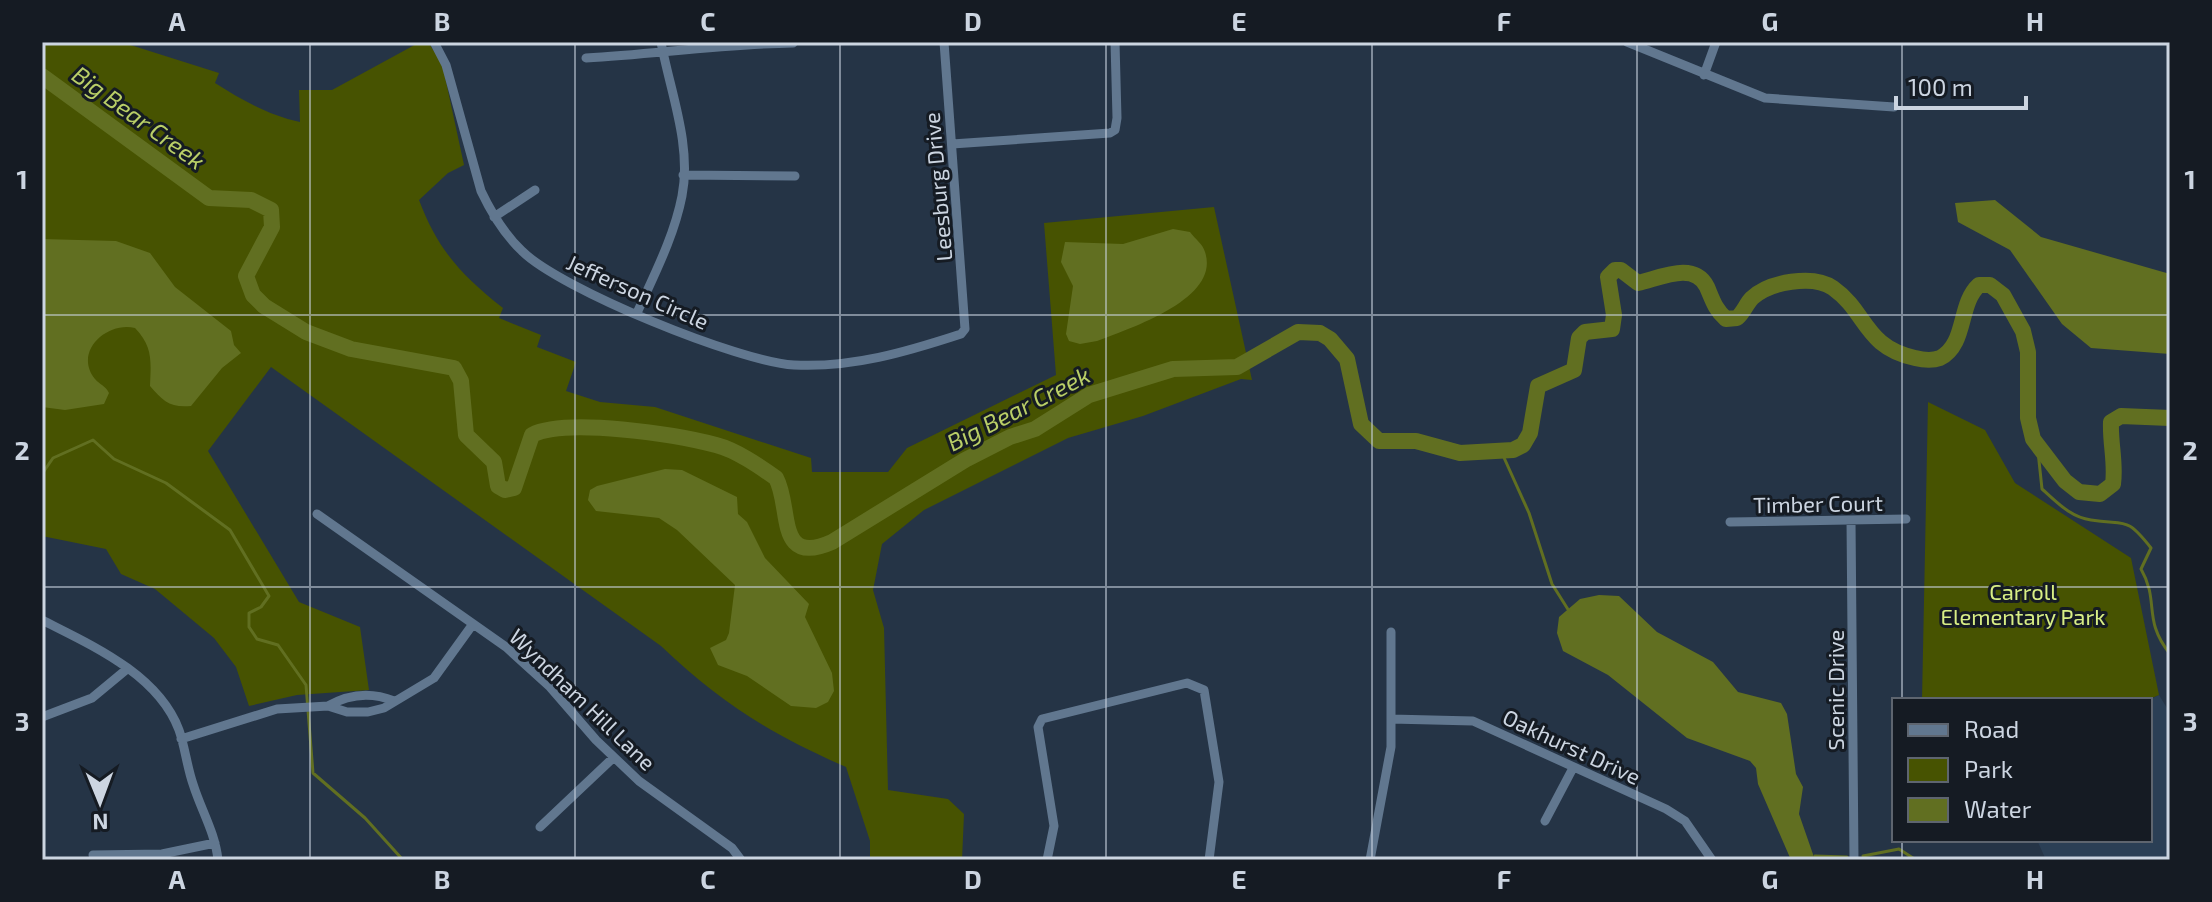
<svg xmlns="http://www.w3.org/2000/svg" width="2212" height="902" viewBox="0 0 2212 902" font-family="'Exo 2',sans-serif">
<rect width="100%" height="100%" fill="#253446"/>
<!-- built -->
<path fill="#2b3f55" d="M2159,695L2170,713V860H2046L2037,840H2150L2149,700Z"/>
<!-- green -->
<path fill="#475301" d="M42,42H121L219,73L215,83C242,100 268,115 300,122L299,90H332L420,42H428L442,63L464,165L448,173L419,200C438,250 461,275 503,308L499,318L541,335L537,347L576,362L566,391L600,402L655,407L811,458L812,472H888L907,448L1056,375L1044,223L1214,207L1252,380L1241,379L1143,416L1068,438L924,510L882,544L873,590L884,628L888,790L948,799L964,814L962,860H870V841L846,767C770,734 721,703 661,646L271,367L208,451L299,602L360,627L369,690L297,695L249,706L236,667L214,638L155,589L121,574L106,549L42,536Z
M1928,402L1985,430L2015,483L2131,558L2159,695L2147,700H1922Z"/>
<!-- water -->
<path fill="#616f21" d="M1995,200L2041,237L2170,274V354L2091,348L2062,324L2010,250L1958,222L1955,203Z
M1173,229L1190,232C1195,239 1203,244 1205,252C1221,299 1130,328 1097,341L1080,344L1069,341L1066,334L1073,286L1061,262L1065,242L1123,244Z
M42,239L116,241L150,253L175,287L231,331L234,345L241,353L222,368L191,406C170,408 163,401 150,386C151,361 153,347 135,328C107,321 73,352 95,379C100,385 105,385 109,393L104,404L65,410L42,407Z
M665,469L682,470L737,497L738,514L747,522L765,558L809,604L805,617L832,673L834,691L828,702L816,708L791,706L747,676L718,665L710,648L726,640L729,633L735,585L677,530L659,518L596,511L588,500L590,490L597,486Z
M1599,595L1619,596L1657,632L1713,662L1738,692L1781,703L1787,714L1796,774L1803,787L1799,814L1815,860H1791L1758,784L1756,768L1750,761L1687,738L1608,675L1563,651L1557,633L1559,617L1580,599Z"/>
<g fill="none" stroke-linecap="round" stroke-linejoin="round">
<!-- stream -->
<path stroke="#616f21" stroke-width="3" d="M2037,442L2042,489C2057,502 2070,517 2091,520C2126,526 2125,515 2151,548L2141,569C2160,602 2142,619 2170,654
M1501,451L1529,513L1552,584L1569,611
M42,474L53,458L93,440L114,459L166,483L230,530L269,596L261,607L249,613V627L257,639L278,645L306,685L313,773L365,818L403,860
M1815,856L1847,857
M1863,856L1899,849L1916,860"/>
<!-- river -->
<path stroke="#616f21" stroke-width="16" d="M42,76L209,198L251,200L271,210L272,227L246,276L253,295L264,306L306,332L351,349L454,368L461,381L466,435L494,462L498,486L505,490L514,488L532,435C566,417 678,435 716,445C736,450 759,466 776,478C792,507 775,567 832,542L965,460L1010,437L1035,429L1089,395L1173,369L1237,367L1298,332L1320,333L1330,339L1347,359L1361,424L1379,441H1416L1460,453L1513,450L1523,445L1530,433L1538,386L1574,370L1579,338L1585,332L1612,329L1614,315L1608,277L1615,270H1621L1638,283C1658,279 1694,260 1707,287C1713,301 1715,309 1726,319L1737,318C1744,312 1746,304 1752,298C1769,282 1813,274 1833,288C1867,312 1864,347 1915,358C1923,360 1932,361 1940,358C1967,344 1958,304 1979,285H1990L2003,295L2023,331L2028,352V418L2033,439L2065,481L2079,492L2100,494L2113,484C2116,463 2110,443 2111,422L2121,416L2170,418"/>
<!-- minor -->
<path stroke="#61778f" stroke-width="9" d="M434,42L446,65L481,191C491,212 504,234 522,251C560,289 739,362 794,365C852,368 906,352 961,334L965,329L944,42
M1627,42L1765,98L1894,107
M586,58C656,54 723,44 793,43
M1704,75L1716,42
M952,144L1110,133L1115,130L1117,118L1115,42
M683,175L795,176
M494,217L535,190
M637,313C654,275 674,237 682,196C692,145 670,91 661,42
M317,514L506,647L550,687L596,740L639,781L732,848L741,860
M1851,520L1854,860
M1730,522L1906,519
M42,620C91,645 158,674 179,730C185,747 187,767 193,784C201,810 215,832 218,860
M328,706C349,694 372,692 394,701
M42,717L92,698L127,669
M1391,719L1473,721L1666,809L1685,821L1712,860
M181,739L277,709L328,706L347,712H368L384,708L434,678L473,624
M1545,821L1573,768
M540,827L613,758
M93,855L162,854L215,843
M1047,860L1054,826L1038,727L1042,719L1187,683L1204,690L1219,782L1209,860
M1370,860L1391,747V632"/>
</g>
<!-- grid -->
<path fill="none" stroke="#ccd5e1" stroke-width="2" stroke-opacity="0.55" d="M310,42V860M575,42V860M840,42V860M1106,42V860M1372,42V860M1637,42V860M1902,42V700M42,315H2170M42,587H2170M1902,840V860"/>
<g text-anchor="middle" dominant-baseline="central" stroke-width="6" stroke-linejoin="round" paint-order="stroke">
<!-- street labels -->
<g font-size="22" fill="#ccd5e1" stroke="#151b23">
<text transform="translate(937 187) rotate(-95)">Leesburg Drive</text>
<text transform="translate(638 291) rotate(24)">Jefferson Circle</text>
<text transform="translate(1818 503) rotate(-1)">Timber Court</text>
<text transform="translate(1835 690) rotate(-90)">Scenic Drive</text>
<text transform="translate(583 699) rotate(44)">Wyndham Hill Lane</text>
<text transform="translate(1572 746) rotate(25)">Oakhurst Drive</text>
</g>
<!-- park labels -->
<g font-size="22" fill="#d8ee85" stroke="#151b23">
<text x="2023" y="591">Carroll<tspan x="2023" dy="25">Elementary Park</tspan></text>
</g>
<!-- water labels -->
<g font-size="24" font-style="italic" fill="#bacf67" stroke="#151b23">
<text transform="translate(139 117) rotate(36)">Big Bear Creek</text>
<text transform="translate(1018 408) rotate(-27)">Big Bear Creek</text>
</g>
</g>
<!-- border -->
<rect width="2212" height="902" fill="none" stroke="#151b23" stroke-width="88"/>
<!-- legend -->
<rect x="1892" y="698" width="260" height="144" fill="#151b23" stroke="#5e656f" stroke-width="2"/>
<rect x="1908" y="724" width="40" height="12" fill="#61778f" stroke="#5e656f" stroke-width="2"/>
<text x="1964" y="738" font-size="24" fill="#ccd5e1">Road</text>
<rect x="1908" y="758" width="40" height="24" fill="#475301" stroke="#5e656f" stroke-width="2"/>
<text x="1964" y="778" font-size="24" fill="#ccd5e1">Park</text>
<rect x="1908" y="798" width="40" height="24" fill="#616f21" stroke="#5e656f" stroke-width="2"/>
<text x="1964" y="818" font-size="24" fill="#ccd5e1">Water</text>
<!-- north arrow -->
<g transform="translate(100 802) rotate(179)" stroke="#151b23" stroke-width="6" paint-order="stroke">
<path d="M0-6L14 30L0 20L-14 30Z" fill="#ccd5e1"/>
<text y="-12" font-size="22" font-weight="bold" text-anchor="middle" fill="#ccd5e1">N</text>
</g>
<!-- scale -->
<path d="M1896 96v12h130v-12" fill="none" stroke="#ccd5e1" stroke-width="4"/>
<text x="1908" y="96" font-size="24" fill="#ccd5e1" stroke="#151b23" stroke-width="6" paint-order="stroke">100 m</text>
<rect x="44" y="44" width="2124" height="814" fill="none" stroke="#ccd5e1" stroke-width="3"/>
<g font-size="26" text-anchor="middle" font-weight="bold" fill="#ccd5e1">
<text x="177" y="31">A</text>
<text x="442" y="31">B</text>
<text x="708" y="31">C</text>
<text x="973" y="31">D</text>
<text x="1239" y="31">E</text>
<text x="1504" y="31">F</text>
<text x="1770" y="31">G</text>
<text x="2035" y="31">H</text>
<text x="22" y="189">1</text>
<text x="2190" y="189">1</text>
<text x="22" y="460">2</text>
<text x="2190" y="460">2</text>
<text x="22" y="731">3</text>
<text x="2190" y="731">3</text>
<text x="177" y="889">A</text>
<text x="442" y="889">B</text>
<text x="708" y="889">C</text>
<text x="973" y="889">D</text>
<text x="1239" y="889">E</text>
<text x="1504" y="889">F</text>
<text x="1770" y="889">G</text>
<text x="2035" y="889">H</text>
</g>
</svg>
